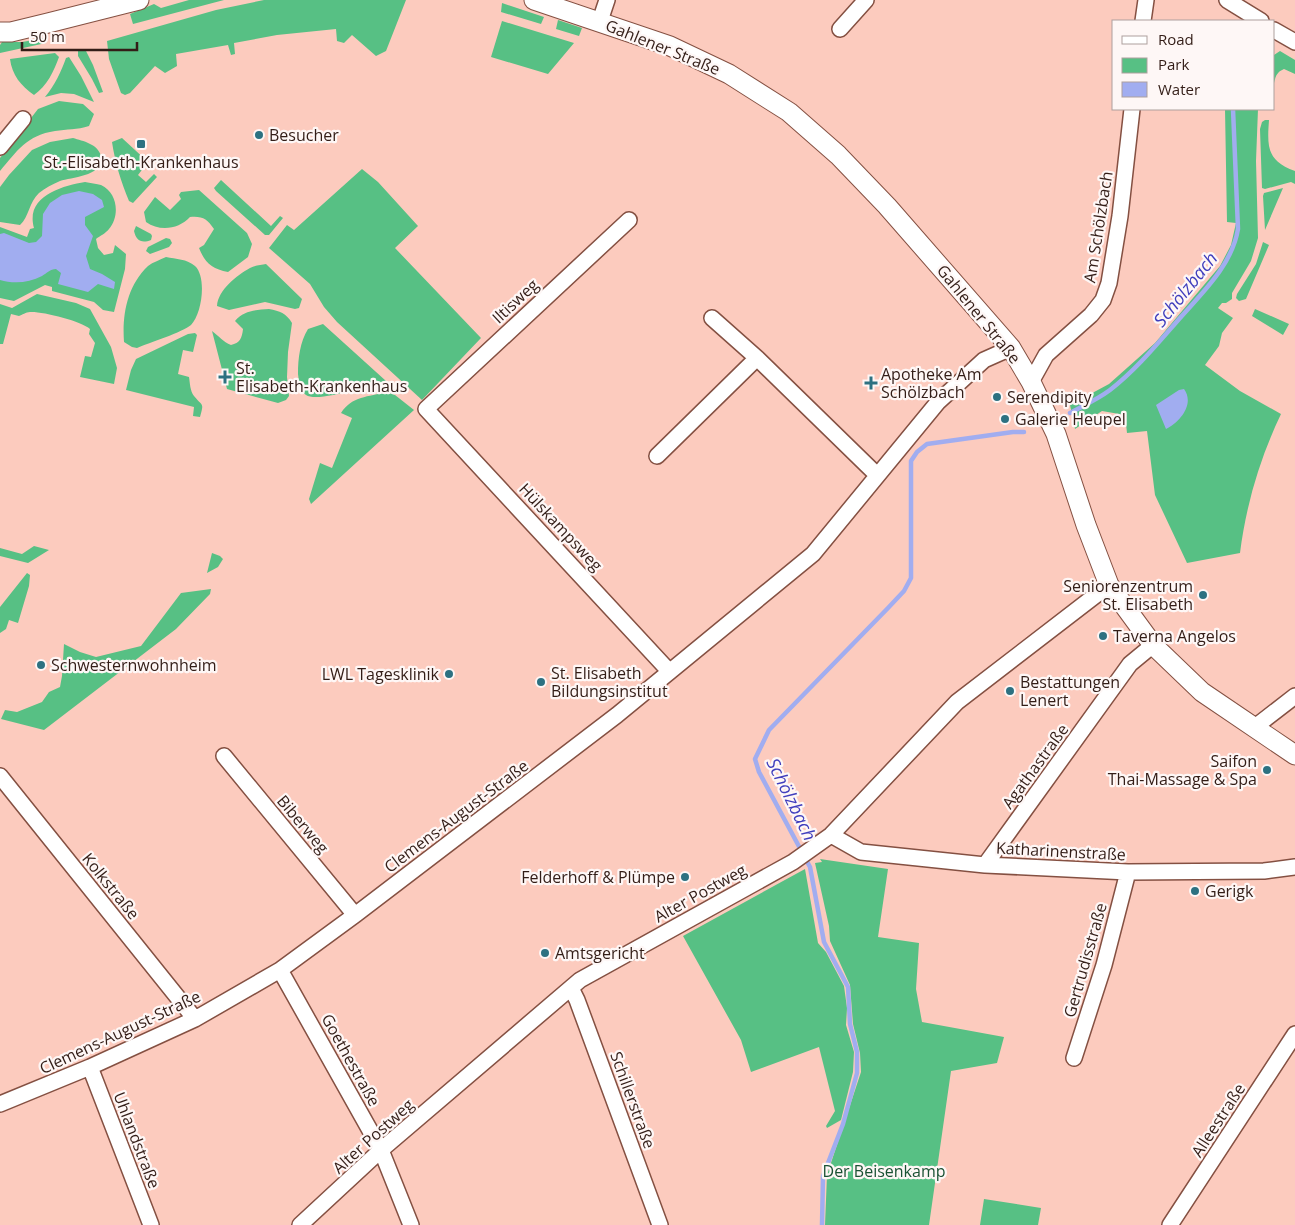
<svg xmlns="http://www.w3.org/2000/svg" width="1295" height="1225" viewBox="0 0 1295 1225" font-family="'Open Sans',sans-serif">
<rect width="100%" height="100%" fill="#fccbbe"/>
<!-- green -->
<path fill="#57c084" d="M189,0H224L133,24L130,14L154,4L161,8Z
M264,0H406L386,51L376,56L352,35L344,43L337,41L336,29L277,35L234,43L235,54L231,55L228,45L176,54L177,66L165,73L155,66L130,93L125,95L121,93L109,59L107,41L216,10Z
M502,3L544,17L541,24L501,12Z
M558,20L582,28L579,36L556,29Z
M502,21L574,43L548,74L491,57Z
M45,38L46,43L0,53V45L2,42H22Z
M78,49H85L93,65L103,92L99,93L92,79L78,56Z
M1280,51L1295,60V74L1284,69C1277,72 1276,75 1274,83V55Z
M55,53L59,57C54,71 47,86 34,95C21,86 12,75 10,59Z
M69,57L81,76L94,102L74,94L61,93L45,97C55,85 61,72 66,58Z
M59,101L83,104L94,114L89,126C77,130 67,129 55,131C27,135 17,151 0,171V158L38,109Z
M1225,109H1258L1256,161L1258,238L1251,261L1232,293V299L1226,303H1222L1218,308L1233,318L1222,333L1219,346L1205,365L1240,391L1281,414C1260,458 1246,505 1240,553L1187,563L1155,495L1147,431L1127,433L1125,415L1102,411L1075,429L1070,405L1109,384L1155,343L1220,266L1231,245L1236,223L1227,222Z
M1265,120H1269C1267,147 1267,161 1295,171V184L1291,182L1265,189L1262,188L1260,129L1262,122Z
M73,138C83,141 98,144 101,156C105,176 72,177 60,181C53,184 45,188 39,193C29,202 29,217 20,225L0,222V187L9,175L32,150L50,142Z
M122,138L148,162L138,175L146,182L154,174L157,177L133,203L129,201C121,182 115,162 112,142Z
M362,169L378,182L418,226L395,248L481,338L422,400L337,322L324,307L310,284L269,248L287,225L294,230Z
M221,180L271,226L280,216L283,218L269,235H265L216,191L214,188Z
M85,182C90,183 97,184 101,185C118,193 120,216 109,229C106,233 100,236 96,239L98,248L104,255L113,253L115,245L126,254L125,269L114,312L103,310L94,302L52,291V287L45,285L14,301L0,298V227L27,237L30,229L34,228C25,196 62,186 85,182Z
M1283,188L1265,230L1263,196L1264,193Z
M199,190L247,233L252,244L248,257L228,272C212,269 205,263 199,248L204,245L214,229C207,219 203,216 190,217C179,229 160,232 146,222L144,212L155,197L170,210L181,199L179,195L181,192Z
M136,226L151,234L152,236L151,240C141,244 136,240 134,231Z
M166,238L170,239L172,243L169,247L150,254L146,251L148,247Z
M1263,242L1269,245L1246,299L1239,301L1236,298L1237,294L1256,264Z
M166,257C176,259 187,259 195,266C207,277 202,314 191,325C183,332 149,343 137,348L132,347L124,342C122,315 127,286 148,266C153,262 160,260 166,257Z
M266,264L302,299L299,308L295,309L265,302L229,310L217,306C218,290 237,275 250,268C255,265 261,265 266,264Z
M37,294L76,303L90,309L111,347L117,368L114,384L80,377L85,356L91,357L95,343L89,334L90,329C82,321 41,311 30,312C26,312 22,315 19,316L11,314L3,344H0V304L12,308Z
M269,309C280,311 286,313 292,323L288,352L287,377L289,396L286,400L278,403L227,389L212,331C219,336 223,342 231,345C240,343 242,338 243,329L235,321C244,310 256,310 269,309Z
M1255,309L1289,324L1283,335L1252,316Z
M323,324L386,381C370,385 318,403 306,395C299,391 299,381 298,374C298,358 300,342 308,329Z
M195,333L197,335L193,352L183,350L178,374L189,377C190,383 190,391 194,396C203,407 204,402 200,417L193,416L194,407L126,390L131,370L136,359L188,334Z
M387,392L395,395L414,410L311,504L309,499L320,463L332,468L352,418L341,413C352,396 368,397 387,392Z
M34,546L49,550L28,563L0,556V548L22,554Z
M212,553L220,556L223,559L218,567L207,573Z
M27,573L30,575L29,586L18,623L9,620L6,629L0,633V607Z
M211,589L210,594L176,629L44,730L1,719L5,710L17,712L42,702L49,692L60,687L62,676L64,644L80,652L96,657L141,646L181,593Z
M820,859L888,869L878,937L919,943L916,989L922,1022L1004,1037L997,1063L951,1071L929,1225H825L827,1175L861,1072L860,1053L853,1024L850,985L830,941L829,926L815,863L822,862Z
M805,869L818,943L826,952L844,986L847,1008L846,1025L854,1052L853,1072L841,1120L827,1128L826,1126L835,1111L819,1047L751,1072L741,1040L683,936Z
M984,1199L1041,1208L1038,1225H980Z"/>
<!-- water -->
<path fill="#a1adf0" d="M79,191L93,194L102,200L104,207L85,217V225L93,236L86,256L90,269L102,274L115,282L114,289L98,284L88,292L58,284L61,273L56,269C50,269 47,273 42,276C29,283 13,284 0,280V234L4,233L29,243L36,242L42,236L43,214L50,203L62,195Z
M1184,389C1195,404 1180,422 1166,429L1156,405L1179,390Z"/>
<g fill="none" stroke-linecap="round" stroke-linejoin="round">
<!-- stream -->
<path stroke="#a1adf0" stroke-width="4.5" d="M1070,413C1083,406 1098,399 1110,390C1136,370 1158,343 1180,318C1203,292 1232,265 1238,229L1233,109
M822,1225L823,1176L843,1124L857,1073V1052L850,1024L848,987L824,942L810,867L759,772L755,759L769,730L888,608L904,591L911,578V461L917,452L927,444L1013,432H1024"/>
<defs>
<path id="minor" d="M1227,0L1261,21
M600,21L607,0
M1143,21L1146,0
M840,29L866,0
M1274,30L1295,42
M0,147L23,119
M629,220L426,409L669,671
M712,318L757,358L877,475
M1031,382L1046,355L1091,315L1103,300L1109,283L1120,216L1132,109
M657,456L757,358
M1255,727L1295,696
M224,756L355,915
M0,776L195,1019
M831,835L861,852L985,865L1128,872L1264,871L1295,867
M985,865L1130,664L1153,645
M280,970L381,1150L411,1225
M571,988L577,1000L660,1225
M1074,1058L1104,965L1128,872
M90,1067L151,1225
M0,1104L90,1067L195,1019L280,970L355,915L617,715L813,554L938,402L984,360L1011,348
M300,1225L381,1150L580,980L793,862L831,835L957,702L1109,585
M1170,1225L1295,1034"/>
<path id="major" d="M534,0L670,46L729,74L789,112L838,155L887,206L1011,348L1031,382L1056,434L1086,525L1109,585L1153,645L1202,692L1295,755
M0,32H11L48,23L139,0"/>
</defs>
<!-- minor casing -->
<use href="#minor" stroke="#845042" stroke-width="18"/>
<!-- major casing -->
<use href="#major" stroke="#845042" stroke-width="21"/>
<!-- minor -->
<use href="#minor" stroke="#fff" stroke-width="15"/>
<!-- major -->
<use href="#major" stroke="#fff" stroke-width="19"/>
</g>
<!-- markers -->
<g fill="#2d7181" stroke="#fef7f6" stroke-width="2">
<circle cx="259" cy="135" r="5"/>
<rect x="136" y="139" width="10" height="10" rx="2.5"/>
<path d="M222.5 369.5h5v5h5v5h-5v5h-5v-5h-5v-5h5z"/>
<path d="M868.5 375.5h5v5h5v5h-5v5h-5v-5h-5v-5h5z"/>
<circle cx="997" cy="397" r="5"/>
<circle cx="1005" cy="419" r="5"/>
<circle cx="1203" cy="595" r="5"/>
<circle cx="1103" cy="636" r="5"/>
<circle cx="41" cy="665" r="5"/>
<circle cx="449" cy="674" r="5"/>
<circle cx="541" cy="682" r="5"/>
<circle cx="1010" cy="691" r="5"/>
<circle cx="1267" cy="770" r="5"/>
<circle cx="685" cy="877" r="5"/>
<circle cx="1195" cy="891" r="5"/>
<circle cx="545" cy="953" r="5"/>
</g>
<g text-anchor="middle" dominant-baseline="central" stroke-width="4.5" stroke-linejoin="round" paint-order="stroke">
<!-- street labels -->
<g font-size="16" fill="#331d17" stroke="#fef7f6">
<text transform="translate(663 47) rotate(22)">Gahlener Straße</text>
<text transform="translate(1098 227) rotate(-81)">Am Schölzbach</text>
<text transform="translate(515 301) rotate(-43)">Iltisweg</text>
<text transform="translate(979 314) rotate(51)">Gahlener Straße</text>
<text transform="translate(561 527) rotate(47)">Hülskampsweg</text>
<text transform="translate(1035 766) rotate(-54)">Agathastraße</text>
<text transform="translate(456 816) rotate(-37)">Clemens-August-Straße</text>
<text transform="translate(303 824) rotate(50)">Biberweg</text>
<text transform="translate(1061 851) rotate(3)">Katharinenstraße</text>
<text transform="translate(111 886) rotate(51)">Kolkstraße</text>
<text transform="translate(700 893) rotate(-29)">Alter Postweg</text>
<text transform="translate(1085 960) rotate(-74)">Gertrudisstraße</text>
<text transform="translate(120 1032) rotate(-25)">Clemens-August-Straße</text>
<text transform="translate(351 1060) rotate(61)">Goethestraße</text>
<text transform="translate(633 1100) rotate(70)">Schillerstraße</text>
<text transform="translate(1218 1120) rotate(-57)">Alleestraße</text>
<text transform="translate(373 1136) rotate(-42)">Alter Postweg</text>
<text transform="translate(137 1140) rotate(69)">Uhlandstraße</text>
</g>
<!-- poi labels -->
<g font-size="16" fill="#331d17" stroke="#fef7f6" text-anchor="start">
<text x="269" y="135">Besucher</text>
<text x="141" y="162" text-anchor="middle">St.-Elisabeth-Krankenhaus</text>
<text x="236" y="368">St.<tspan x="236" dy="18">Elisabeth-Krankenhaus</tspan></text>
<text x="881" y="374">Apotheke Am<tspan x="881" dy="18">Schölzbach</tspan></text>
<text x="1007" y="397">Serendipity</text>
<text x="1015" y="419">Galerie Heupel</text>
<text x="1193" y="586" text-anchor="end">Seniorenzentrum<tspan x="1193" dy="18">St. Elisabeth</tspan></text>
<text x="1113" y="636">Taverna Angelos</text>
<text x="51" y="665">Schwesternwohnheim</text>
<text x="551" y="673">St. Elisabeth<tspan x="551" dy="18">Bildungsinstitut</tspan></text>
<text x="439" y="674" text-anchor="end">LWL Tagesklinik</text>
<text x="1020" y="682">Bestattungen<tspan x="1020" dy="18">Lenert</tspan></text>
<text x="1257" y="761" text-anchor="end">Saifon<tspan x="1257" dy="18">Thai-Massage &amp; Spa</tspan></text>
<text x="675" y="877" text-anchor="end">Felderhoff &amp; Plümpe</text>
<text x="1205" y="891">Gerigk</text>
<text x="555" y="953">Amtsgericht</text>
</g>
<!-- park labels -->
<g font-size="16" fill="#1b5234" stroke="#fef7f6">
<text x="884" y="1171">Der Beisenkamp</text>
</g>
<!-- water labels -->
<g font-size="18" font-style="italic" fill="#403ebd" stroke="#fef7f6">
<text transform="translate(1185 289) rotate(-51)">Schölzbach</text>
<text transform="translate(792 799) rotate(64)">Schölzbach</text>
</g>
</g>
<!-- legend -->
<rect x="1112" y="20" width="162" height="90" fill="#fef7f6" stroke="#ada09d"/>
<rect x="1122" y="36" width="25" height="8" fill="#ffffff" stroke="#ada09d"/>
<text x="1158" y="45" font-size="15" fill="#331d17">Road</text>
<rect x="1122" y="58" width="25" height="15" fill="#57c084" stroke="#ada09d"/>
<text x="1158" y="70" font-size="15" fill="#331d17">Park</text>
<rect x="1122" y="82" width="25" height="15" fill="#a1adf0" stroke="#ada09d"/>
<text x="1158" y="95" font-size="15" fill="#331d17">Water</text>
<!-- scale -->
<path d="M22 42v8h115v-8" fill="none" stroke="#331d17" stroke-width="2.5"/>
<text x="30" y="42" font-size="15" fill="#331d17" stroke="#fef7f6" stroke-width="4" paint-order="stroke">50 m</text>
</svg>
